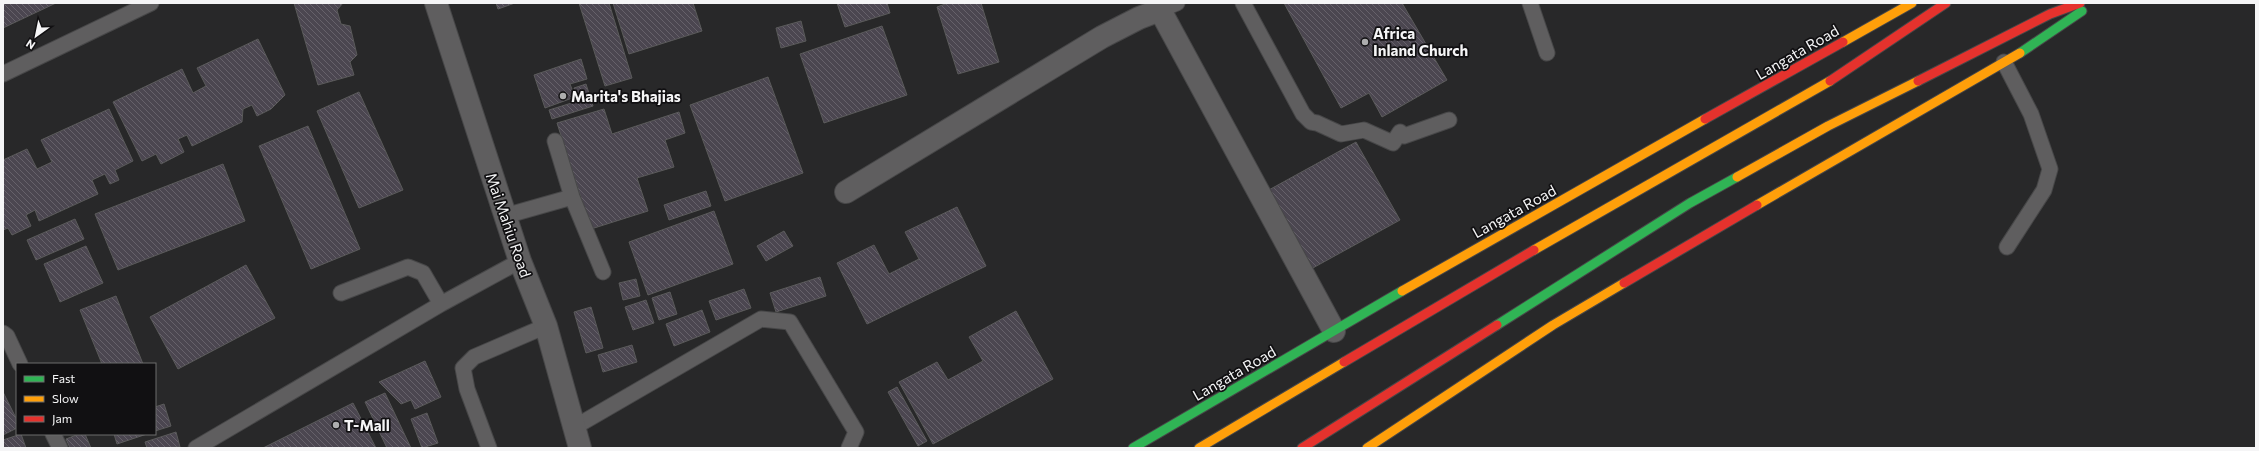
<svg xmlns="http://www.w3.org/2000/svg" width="2259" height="451" viewBox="0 0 2259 451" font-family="Commissioner,sans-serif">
<defs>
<pattern id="building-back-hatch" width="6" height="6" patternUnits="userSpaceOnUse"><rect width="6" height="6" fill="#4b4650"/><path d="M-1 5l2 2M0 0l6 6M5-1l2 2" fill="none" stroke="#66616a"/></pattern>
</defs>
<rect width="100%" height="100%" fill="#282829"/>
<!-- building -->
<path fill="url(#building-back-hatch)" stroke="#5a5a5a" d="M3,3H56L3,28Z
M294,3H343L337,10L341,24L350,26L357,55L350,62L354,75L318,85Z
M496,3H515L498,9Z
M579,3H609L632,78L605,86Z
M613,3H693L702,31L629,54Z
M837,3H887L890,13L845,27Z
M948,3H981L999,62L958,74L937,7Z
M1284,3H1402L1447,80L1382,117L1369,93L1341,108Z
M801,21L806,41L781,48L776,28Z
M882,26L907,95L824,123L800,54Z
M258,39L285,95L271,109L257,116L252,105L243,109L242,122L192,146L187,135L178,139L184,152L161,164L156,154L142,161L113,102L182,69L193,93L206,86L197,68Z
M581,59L587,79L570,84L575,97L545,108L534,75Z
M768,77L803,173L725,201L690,105Z
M586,84L593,106L552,119L549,110L578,101L574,88Z
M359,92L403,190L359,208L317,111Z
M109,109L133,161L115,170L119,180L110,184L105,174L92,180L98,194L39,221L35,210L26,215L31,226L12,235L8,228L3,230V160L27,149L37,169L52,162L41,140Z
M604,109L612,134L679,112L685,133L665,140L674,167L637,178L648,211L591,229L557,123Z
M308,126L360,249L311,269L259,146Z
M1356,142L1400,220L1311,269L1267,191Z
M223,164L245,221L118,270L95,214Z
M706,191L711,206L669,220L664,205Z
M957,207L986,266L867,324L837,263L874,245L889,274L919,259L905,232Z
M714,211L733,264L648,295L629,242Z
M75,219L84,239L36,260L27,240Z
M784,231L793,246L766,261L757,246Z
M86,246L103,283L60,302L44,264Z
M246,265L275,318L178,369L150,317Z
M820,277L826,296L776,312L770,293Z
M636,279L640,296L623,300L619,283Z
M744,289L751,308L716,320L709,301Z
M670,292L677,314L659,320L652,298Z
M116,296L143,364H102L80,310Z
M646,300L654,323L633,330L625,307Z
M591,307L603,348L586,353L574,312Z
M702,310L710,332L674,346L666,324Z
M1016,311L1053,379L933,444L899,382L937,362L948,380L983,361L969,337Z
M632,345L637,362L603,372L598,355Z
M425,361L441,397L415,409L411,400L401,404L379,382Z
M897,387L927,441L918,446L888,392Z
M3,392L17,420V428L3,435Z
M385,393L411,448H387L365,402Z
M353,403L376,448H263Z
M164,404L171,426L155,431V407Z
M427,413L438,443L422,448L411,419Z
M176,432L180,447L147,448L145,442Z
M21,434L26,448H3V440Z
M79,434H85L91,448H70L66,439Z
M114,434H147L117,444Z"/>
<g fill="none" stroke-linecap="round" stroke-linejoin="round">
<defs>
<path id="lane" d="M1243,3L1303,114L1311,122L1317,123L1341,134L1364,130L1393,143L1400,132L1404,136L1449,120
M1530,3L1547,53
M1160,10L1177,3
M2004,62L2031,114L2050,169L2044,190L2007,247
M3,74L151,3
M555,141L572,197L603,272
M505,216L572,197
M341,293L408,267L423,273L441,304
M3,333L7,336L20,364
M573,428L761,319L790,322L856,432L849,448
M53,434L60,448
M196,448L441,304L520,261
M489,448L467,389L463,368L474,357L546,326"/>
<path id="street" d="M436,3L520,261L546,326L580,448
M1160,10L1334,331
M846,192L1102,37L1139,18L1160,10L1156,3"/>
<path id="fast" d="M2020,53L2082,11
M1497,325L1690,203L1737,177
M1133,448L1402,291"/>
<path id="slow" d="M1843,42L1912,3
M1737,177L1828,126L1918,81
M1757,205L2020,53
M1534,250L1830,81
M1402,291L1705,119
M1199,448L1344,362
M1367,448L1553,325L1624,283"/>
<path id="jam" d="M1830,81L1946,3
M1918,81L2050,14L2080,3
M1705,119L1843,42
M1624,283L1757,205
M1344,362L1534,250
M1302,448L1497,325"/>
</defs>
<!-- lane casing -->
<use href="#lane" stroke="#474748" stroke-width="17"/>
<!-- street casing -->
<use href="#street" stroke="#474748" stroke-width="24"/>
<!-- fast casing -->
<use href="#fast" stroke="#474748" stroke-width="11"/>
<!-- slow casing -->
<use href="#slow" stroke="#474748" stroke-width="11"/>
<!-- jam casing -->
<use href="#jam" stroke="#474748" stroke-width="11"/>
<!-- lane -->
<use href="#lane" stroke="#5f5e5f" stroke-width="15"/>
<!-- street -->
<use href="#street" stroke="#5f5e5f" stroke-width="22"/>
<!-- fast -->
<use href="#fast" stroke="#30b455" stroke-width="9"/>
<!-- slow -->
<use href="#slow" stroke="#ff9f0a" stroke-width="9"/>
<!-- jam -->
<use href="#jam" stroke="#e5322d" stroke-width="9"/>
</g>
<!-- markers -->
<g fill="#adadae" stroke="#111012" stroke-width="1.5">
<circle cx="1365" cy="42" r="4"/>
<circle cx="563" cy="96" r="4"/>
<circle cx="336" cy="425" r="4"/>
</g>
<g text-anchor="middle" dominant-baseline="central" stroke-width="3.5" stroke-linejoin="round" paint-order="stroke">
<!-- poi labels -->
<g font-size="15" font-weight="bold" fill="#f5f5f6" stroke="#111012" text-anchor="start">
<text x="1373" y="33">Africa<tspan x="1373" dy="17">Inland Church</tspan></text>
<text x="571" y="96">Marita's Bhajias</text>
<text x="344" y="425">T-Mall</text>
</g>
<!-- street labels -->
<g font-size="15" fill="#f5f5f6" stroke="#111012">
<text transform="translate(1797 52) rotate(-30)">Langata Road</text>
<text transform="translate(1514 211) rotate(-29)">Langata Road</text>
<text transform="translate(509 225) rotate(71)">Mai Mahiu Road</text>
<text transform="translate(1234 373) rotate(-30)">Langata Road</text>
</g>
</g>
<!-- border -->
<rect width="2259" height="451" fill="none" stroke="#f5f5f6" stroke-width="8"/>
<!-- legend -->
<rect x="16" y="363" width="140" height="72" fill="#111012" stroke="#6c6c6d"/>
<rect x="24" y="376" width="20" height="6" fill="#30b455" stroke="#6c6c6d"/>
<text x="52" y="383" font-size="12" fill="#f5f5f6">Fast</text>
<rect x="24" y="396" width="20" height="6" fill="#ff9f0a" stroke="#6c6c6d"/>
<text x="52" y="403" font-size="12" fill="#f5f5f6">Slow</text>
<rect x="24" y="416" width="20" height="6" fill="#e5322d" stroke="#6c6c6d"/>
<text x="52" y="423" font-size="12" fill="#f5f5f6">Jam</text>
<!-- north arrow -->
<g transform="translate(36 36) rotate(213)" stroke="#111012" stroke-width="3" paint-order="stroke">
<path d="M0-3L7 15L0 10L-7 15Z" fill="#f5f5f6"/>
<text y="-6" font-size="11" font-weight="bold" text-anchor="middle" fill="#f5f5f6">N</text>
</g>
</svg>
